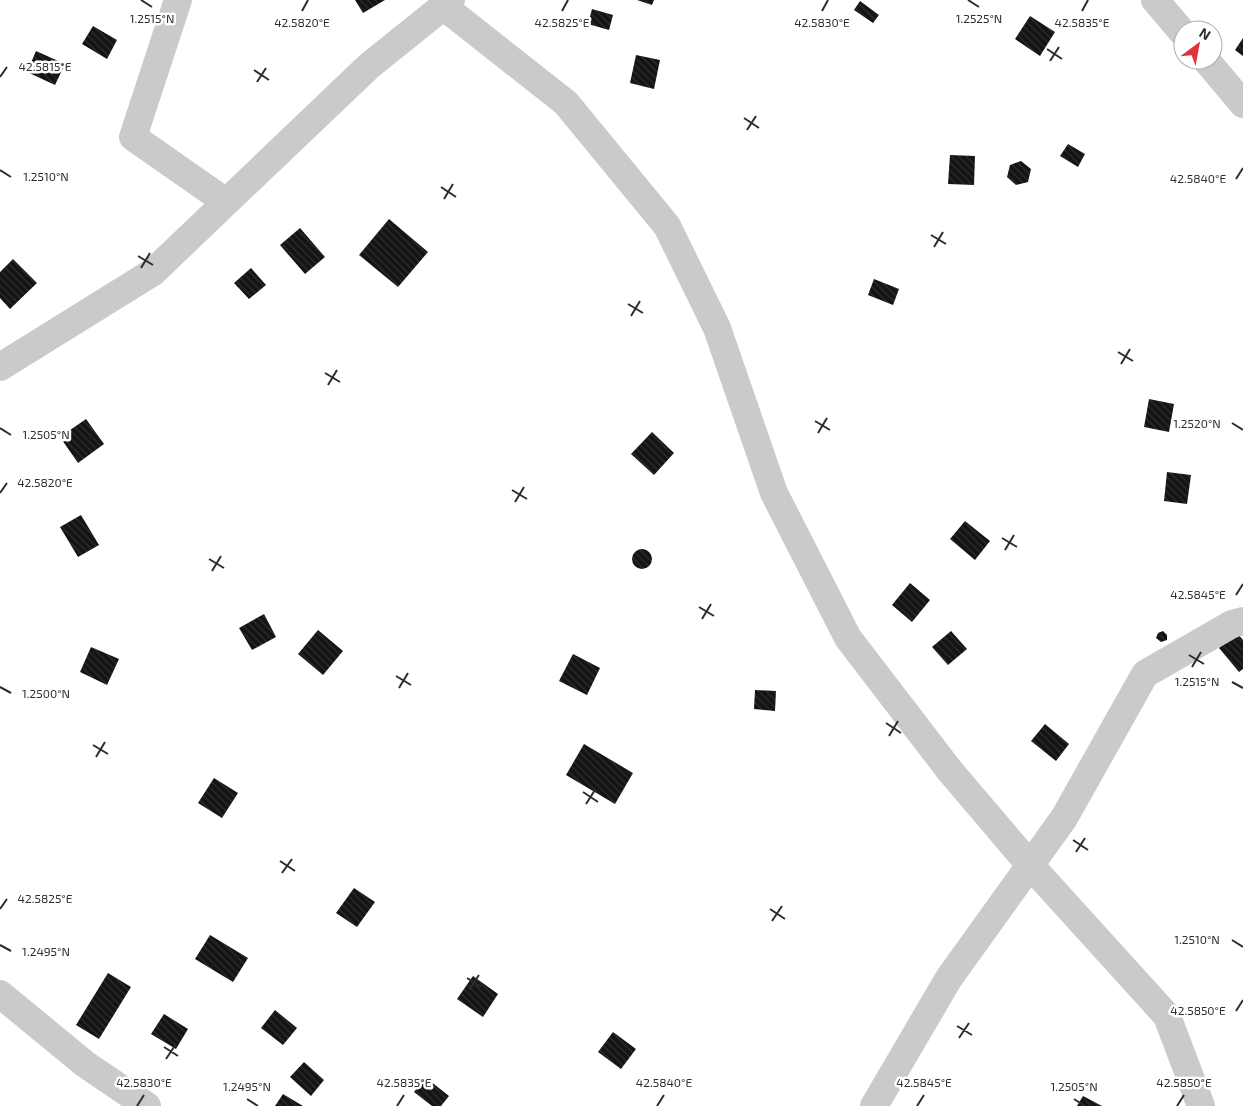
<svg xmlns="http://www.w3.org/2000/svg" width="1243" height="1106" viewBox="0 0 1243 1106" font-family="'Exo 2',sans-serif">
<defs>
<pattern id="building-back-hatch" width="6" height="6" patternUnits="userSpaceOnUse" patternTransform="scale(1.25)"><rect width="6" height="6" fill="#141414"/><path d="M-1 5l2 2M0 0l6 6M5-1l2 2" fill="none" stroke="#2e2e2e"/></pattern>
</defs>
<rect width="100%" height="100%" fill="#fff"/>
<!-- building -->
<path fill="url(#building-back-hatch)" d="M355,0H385L363,13Z
M637,0H654L652,5Z
M860,1L879,15L873,23L854,10Z
M592,9L613,15L609,30L588,24Z
M1030,16L1055,32L1040,56L1015,39Z
M93,26L117,40L107,59L82,44Z
M1243,38V56L1235,50Z
M36,51L65,64L55,85L27,72Z
M636,55L660,60L654,89L630,83Z
M1068,144L1085,154L1078,167L1060,156Z
M950,155L975,156L974,185L948,184Z
M1021,161L1031,169L1028,182L1016,185L1007,177L1010,165Z
M389,219L428,252L398,287L359,255Z
M300,228L325,257L305,274L280,245Z
M13,259L37,283L10,309L0,298V272Z
M251,268L266,285L249,299L234,283Z
M874,279L899,289L893,305L868,295Z
M1149,399L1174,404L1169,432L1144,427Z
M86,419L104,444L78,463L60,437Z
M652,432L674,453L654,475L631,454Z
M1167,472L1191,475L1187,504L1164,501Z
M81,515L99,545L78,557L60,527Z
M965,521L990,541L975,560L950,539Z
M632 559a10 10 0 1 1 20 0a10 10 0 1 1-20 0Z
M910,583L930,600L912,622L892,605Z
M264,614L276,637L252,650L239,628Z
M318,630L343,651L323,675L298,654Z
M951,631L967,649L948,665L932,647Z
M1163,631L1167,635V640L1161,642L1156,638L1158,633Z
M1237,633L1243,640V669L1239,672L1219,648Z
M91,647L119,659L107,685L80,672Z
M573,654L600,668L587,695L559,681Z
M755,690L776,691L775,711L754,709Z
M1045,724L1069,744L1056,761L1031,741Z
M584,744L633,773L615,804L566,775Z
M214,778L238,793L222,818L198,803Z
M354,888L375,902L357,927L336,913Z
M210,935L248,958L233,982L195,959Z
M108,973L131,987L99,1039L76,1025Z
M473,976L498,994L483,1017L457,999Z
M275,1010L297,1028L283,1045L261,1028Z
M164,1014L188,1029L176,1049L151,1034Z
M613,1032L636,1049L621,1069L598,1052Z
M304,1062L324,1080L311,1096L290,1077Z
M425,1077L449,1096L441,1106H432L414,1092Z
M283,1094L303,1106H275Z
M1083,1096L1102,1106H1077Z"/>
<g fill="none" stroke-linecap="round" stroke-linejoin="round">
<!-- minor -->
<path stroke="#cacaca" stroke-width="28" d="M178,0L133,137L226,202
M1155,0L1183,33
M443,6L566,103L667,226L717,328L774,493L848,638L950,771L1030,865L1167,1016L1201,1106
M1206,60L1243,104
M0,367L153,272L369,66L451,0
M0,994L85,1064L147,1106
M874,1106L949,978L1064,818L1145,674L1232,624L1243,621"/>
</g>
<!-- ticks -->
<path fill="none" stroke="#2d2d2d" stroke-width="2" d="M141,0L152,7M968,0L979,7M302,11L308,0M562,11L568,0M822,11L828,0M1082,11L1088,0M1047,49L1062,59M1050,61L1059,47M254,70L269,80M0,77L7,67M257,82L266,68M744,118L759,128M747,130L756,116M0,170L11,177M1236,179L1243,168M441,187L456,197M444,199L453,184M931,235L946,244M934,247L943,232M138,256L153,265M141,268L150,253M628,304L643,313M631,316L640,301M1118,352L1133,361M1121,364L1130,349M325,373L340,382M328,385L337,370M815,421L830,430M1232,423L1243,430M0,428L11,435M818,433L827,418M512,490L527,499M0,493L7,483M515,502L524,487M1002,538L1017,547M1005,550L1014,535M209,559L224,568M212,571L221,556M1236,595L1243,584M699,607L714,616M702,619L711,604M1189,655L1204,664M1192,667L1201,652M396,676L411,685M1232,682L1243,688M0,687L11,693M399,688L408,673M886,723L901,733M889,736L898,721M93,745L108,754M96,757L105,742M583,792L598,802M586,804L595,790M1073,840L1088,850M1076,852L1085,838M280,861L295,871M282,873L292,859M0,909L7,899M770,909L785,919M772,921L782,906M1232,940L1243,947M0,945L11,951M467,978L481,987M469,990L479,975M1236,1011L1243,1000M957,1026L972,1035M959,1038L969,1023M164,1047L178,1056M166,1059L176,1044M247,1099L258,1106M1074,1099L1085,1106M137,1106L144,1095M397,1106L404,1095M657,1106L664,1095M917,1106L924,1095M1177,1106L1184,1095"/>
<g font-size="12" text-anchor="middle" fill="#2d2d2d" stroke="#fff" stroke-width="5" stroke-linejoin="round" paint-order="stroke">
<text x="152" y="23">1.2515°N</text>
<text x="979" y="23">1.2525°N</text>
<text x="302" y="27">42.5820°E</text>
<text x="562" y="27">42.5825°E</text>
<text x="822" y="27">42.5830°E</text>
<text x="1082" y="27">42.5835°E</text>
<text x="45" y="71">42.5815°E</text>
<text x="46" y="181">1.2510°N</text>
<text x="1198" y="183">42.5840°E</text>
<text x="1197" y="428">1.2520°N</text>
<text x="46" y="439">1.2505°N</text>
<text x="45" y="487">42.5820°E</text>
<text x="1198" y="599">42.5845°E</text>
<text x="1197" y="686">1.2515°N</text>
<text x="46" y="698">1.2500°N</text>
<text x="45" y="903">42.5825°E</text>
<text x="1197" y="944">1.2510°N</text>
<text x="46" y="956">1.2495°N</text>
<text x="1198" y="1015">42.5850°E</text>
<text x="144" y="1087">42.5830°E</text>
<text x="404" y="1087">42.5835°E</text>
<text x="664" y="1087">42.5840°E</text>
<text x="924" y="1087">42.5845°E</text>
<text x="1184" y="1087">42.5850°E</text>
<text x="247" y="1091">1.2495°N</text>
<text x="1074" y="1091">1.2505°N</text>
</g>
<!-- north arrow -->
<g transform="translate(1198 45) rotate(32)"><circle r="24" fill="#ffffff" stroke="#ababab"/>
<path d="M0-4L9 19L0 12L-9 19Z" fill="#e1333d"/>
<text y="-8" font-size="14" font-weight="bold" text-anchor="middle" fill="#2d2d2d">N</text>
</g>
</svg>
